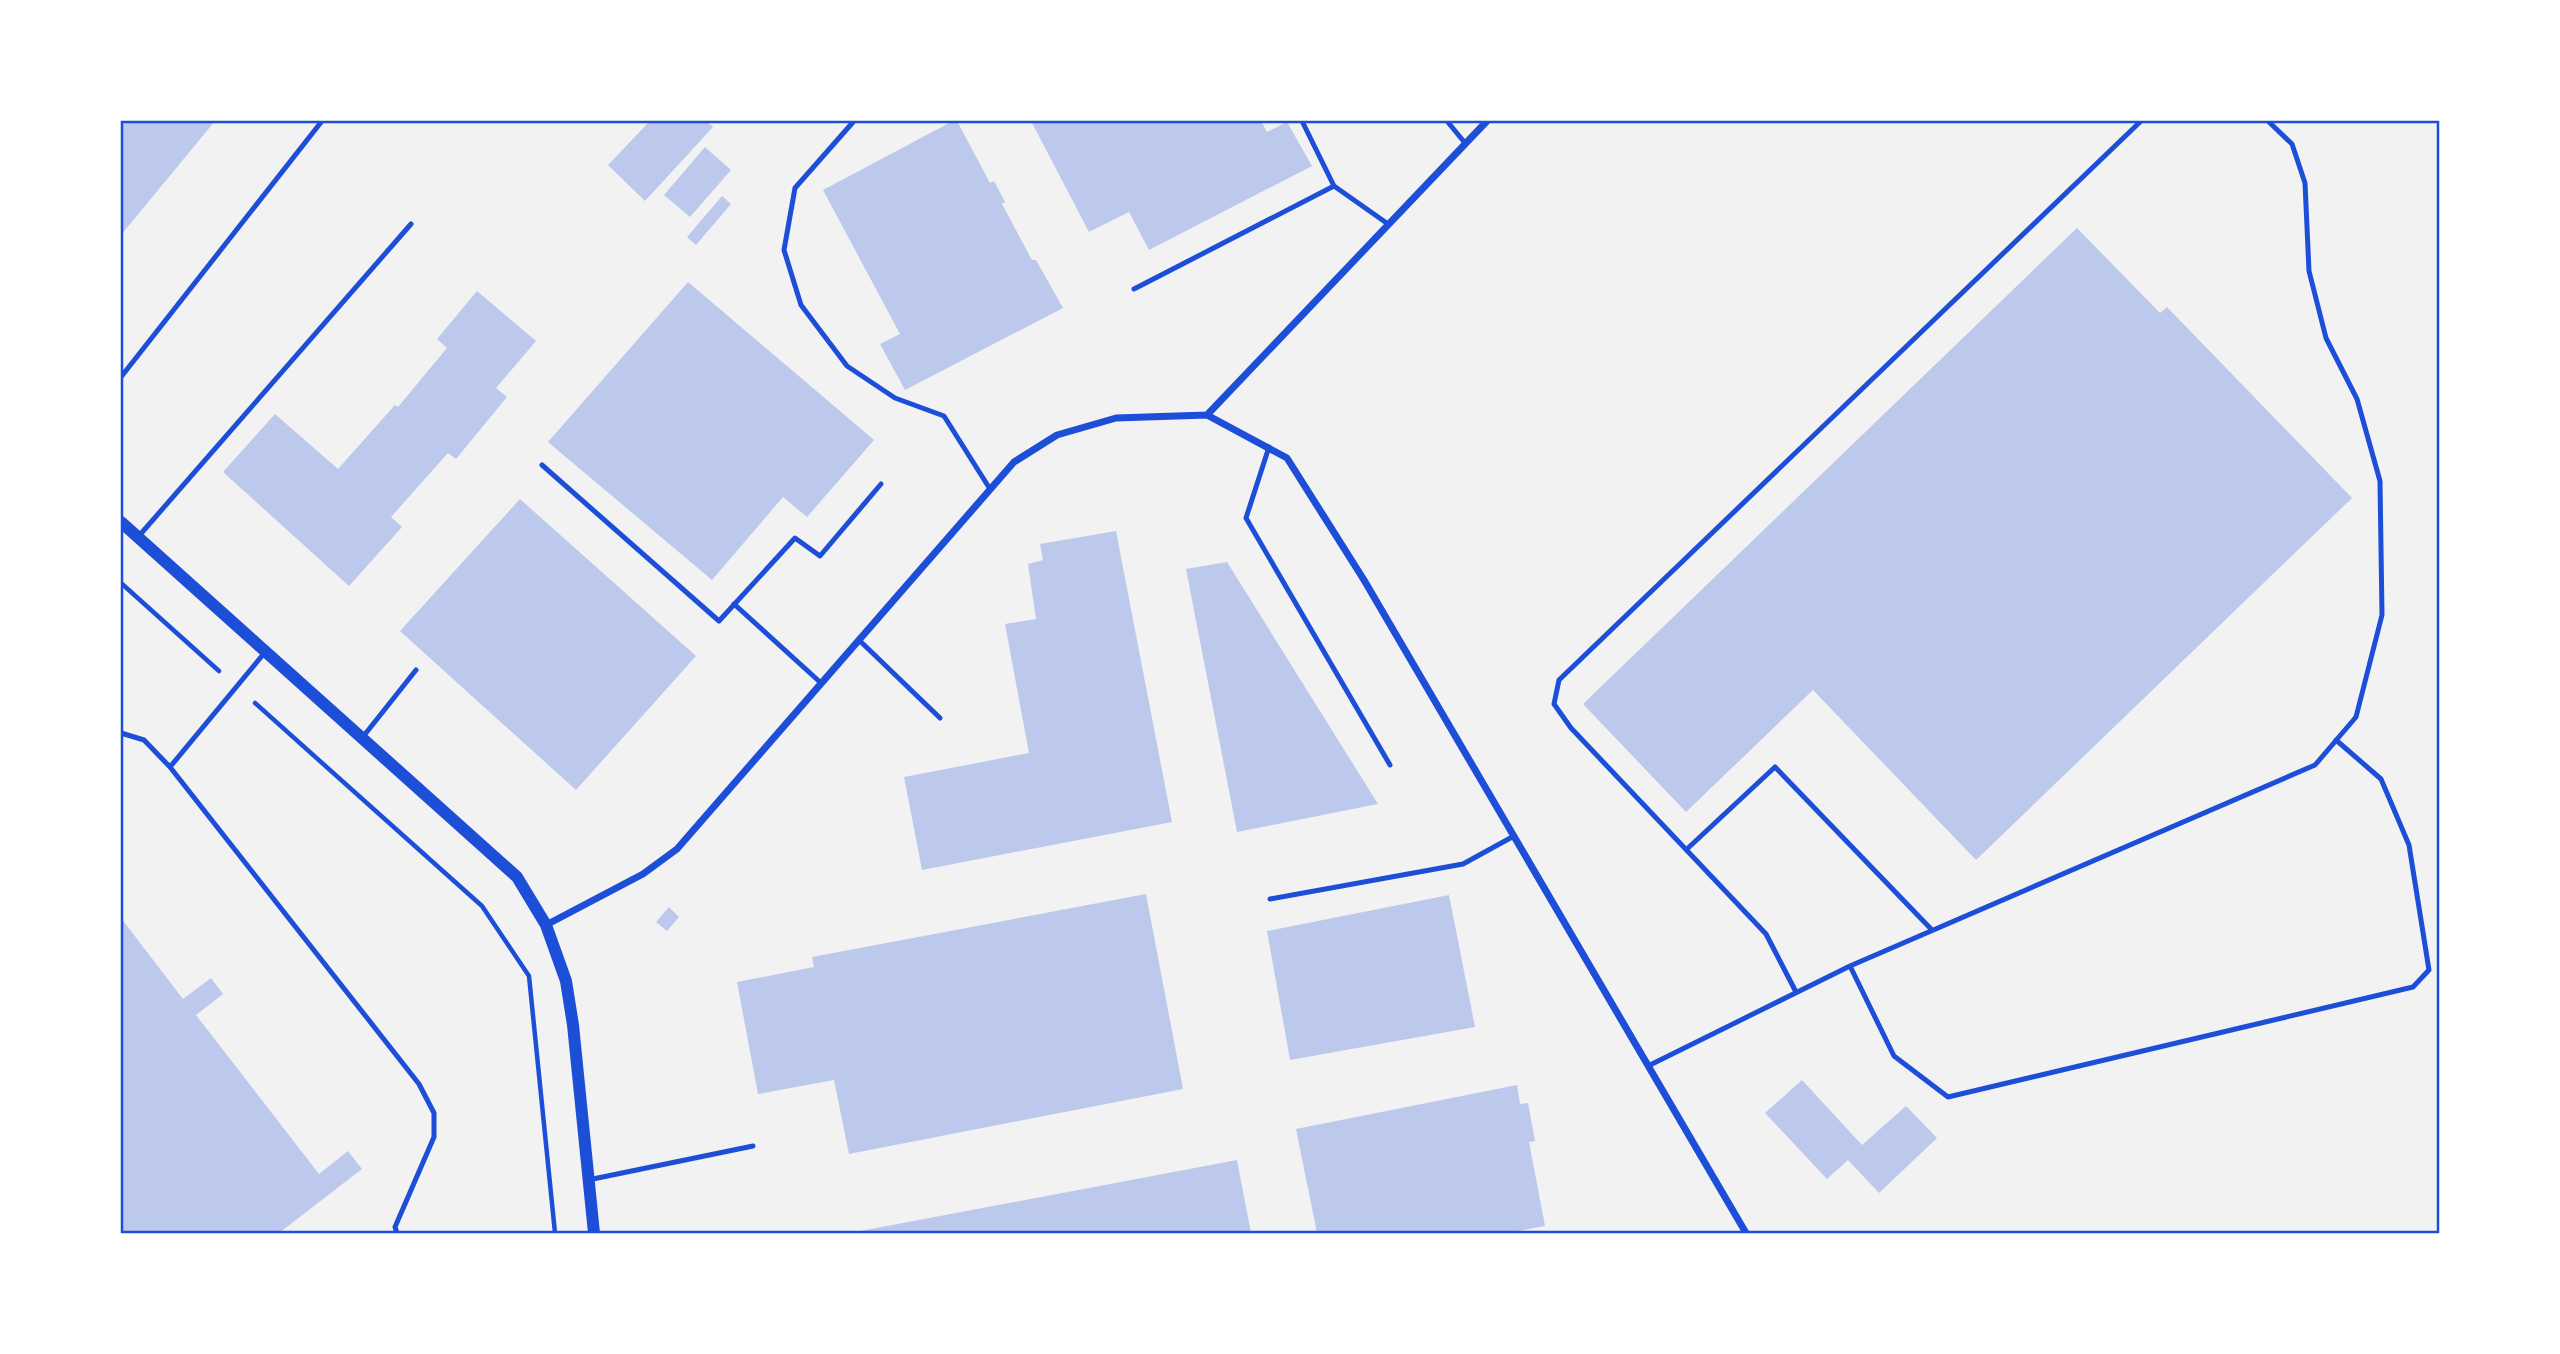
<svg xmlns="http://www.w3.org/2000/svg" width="2560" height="1354" viewBox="0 0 2560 1354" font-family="Literata,serif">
<rect width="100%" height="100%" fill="#f2f2f2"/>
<!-- building -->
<path fill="#bdc9ec" d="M121,121H215L121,235Z
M650,121H706L713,127L645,201L608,165Z
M953,121H957L990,183L994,181L1005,202L1002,204L1032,260H1036L1063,308L905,390L880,344L900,334L823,190Z
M1031,121H1261L1267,132L1287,122L1312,166L1149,250L1129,212L1089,232Z
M705,147L731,170L690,217L664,195Z
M722,196L731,204L696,245L687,237Z
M2077,228L2160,313L2167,307L2352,498L1976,860L1813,690L1686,812L1583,704Z
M688,282L874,440L807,517L783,497L712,580L548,442Z
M477,291L536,341L496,388L507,397L456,459L448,453L391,517L402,527L349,586L223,472L275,414L338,469L395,405L398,407L447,348L437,339Z
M520,499L696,656L576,790L400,631Z
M1116,531L1172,822L922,870L904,777L1029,753L1005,624L1036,619L1028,564L1043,560L1040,544Z
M1227,562L1378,804L1237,832L1186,569Z
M1146,894L1183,1089L849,1154L834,1080L758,1094L737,982L814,967L812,957Z
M1449,895L1475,1027L1290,1060L1267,931Z
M669,907L679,917L667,931L656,922Z
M121,918L183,999L211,978L223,994L196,1015L319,1174L348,1151L362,1169L279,1233H121Z
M1802,1080L1862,1145L1906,1106L1937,1138L1879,1193L1848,1160L1827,1179L1765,1113Z
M1517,1085L1520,1104L1528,1103L1535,1141L1529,1142L1545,1226L1506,1233H1317L1296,1129Z
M1237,1160L1251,1233H855V1232Z"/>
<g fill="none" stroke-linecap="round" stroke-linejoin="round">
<!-- path -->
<path stroke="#1d4ed8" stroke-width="4.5" d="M121,583L219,671
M255,703L482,906L529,976L555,1233"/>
<!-- service -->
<path stroke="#1d4ed8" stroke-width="5" d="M854,121L795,188L784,250L801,305L847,366L895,398L944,416L990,489
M1447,121L1465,143
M1334,186L1388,224
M1134,289L1334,186L1302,121
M121,377L322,121
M1269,447L1246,518L1390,765
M542,465L719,621L795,538L820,556L881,484
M138,537L411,224
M734,604L821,683
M859,640L940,718
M121,733L144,740L170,767L266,651
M362,738L416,670
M170,767L419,1084L434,1113V1137L395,1227L397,1233
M1687,849L1775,767L1932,930
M1270,899L1463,864L1514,836
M1850,966L1894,1056L1948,1097L2413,987L2429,970L2409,845L2381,779L2336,740
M1796,992L1766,934L1571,728L1554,704L1559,680L2141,121
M1648,1066L1850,966L2315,765L2356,717L2382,615L2380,481L2357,399L2326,338L2309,271L2305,183L2292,144L2268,121
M588,1180L753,1146"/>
<!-- minor -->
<path stroke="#1d4ed8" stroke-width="7" d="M1207,415L1487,121
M546,925L643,874L677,849L1014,462L1057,435L1116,418L1207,415L1287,458L1364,580L1746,1233"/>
<!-- tertiary -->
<path stroke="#1d4ed8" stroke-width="12" d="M121,522L517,877L546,925L566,981L573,1025L594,1233"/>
</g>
<!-- border -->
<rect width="2560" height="1354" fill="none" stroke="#ffffff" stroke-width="245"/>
<rect x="122" y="122" width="2316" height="1110" fill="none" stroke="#1d4ed8" stroke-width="2.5"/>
</svg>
